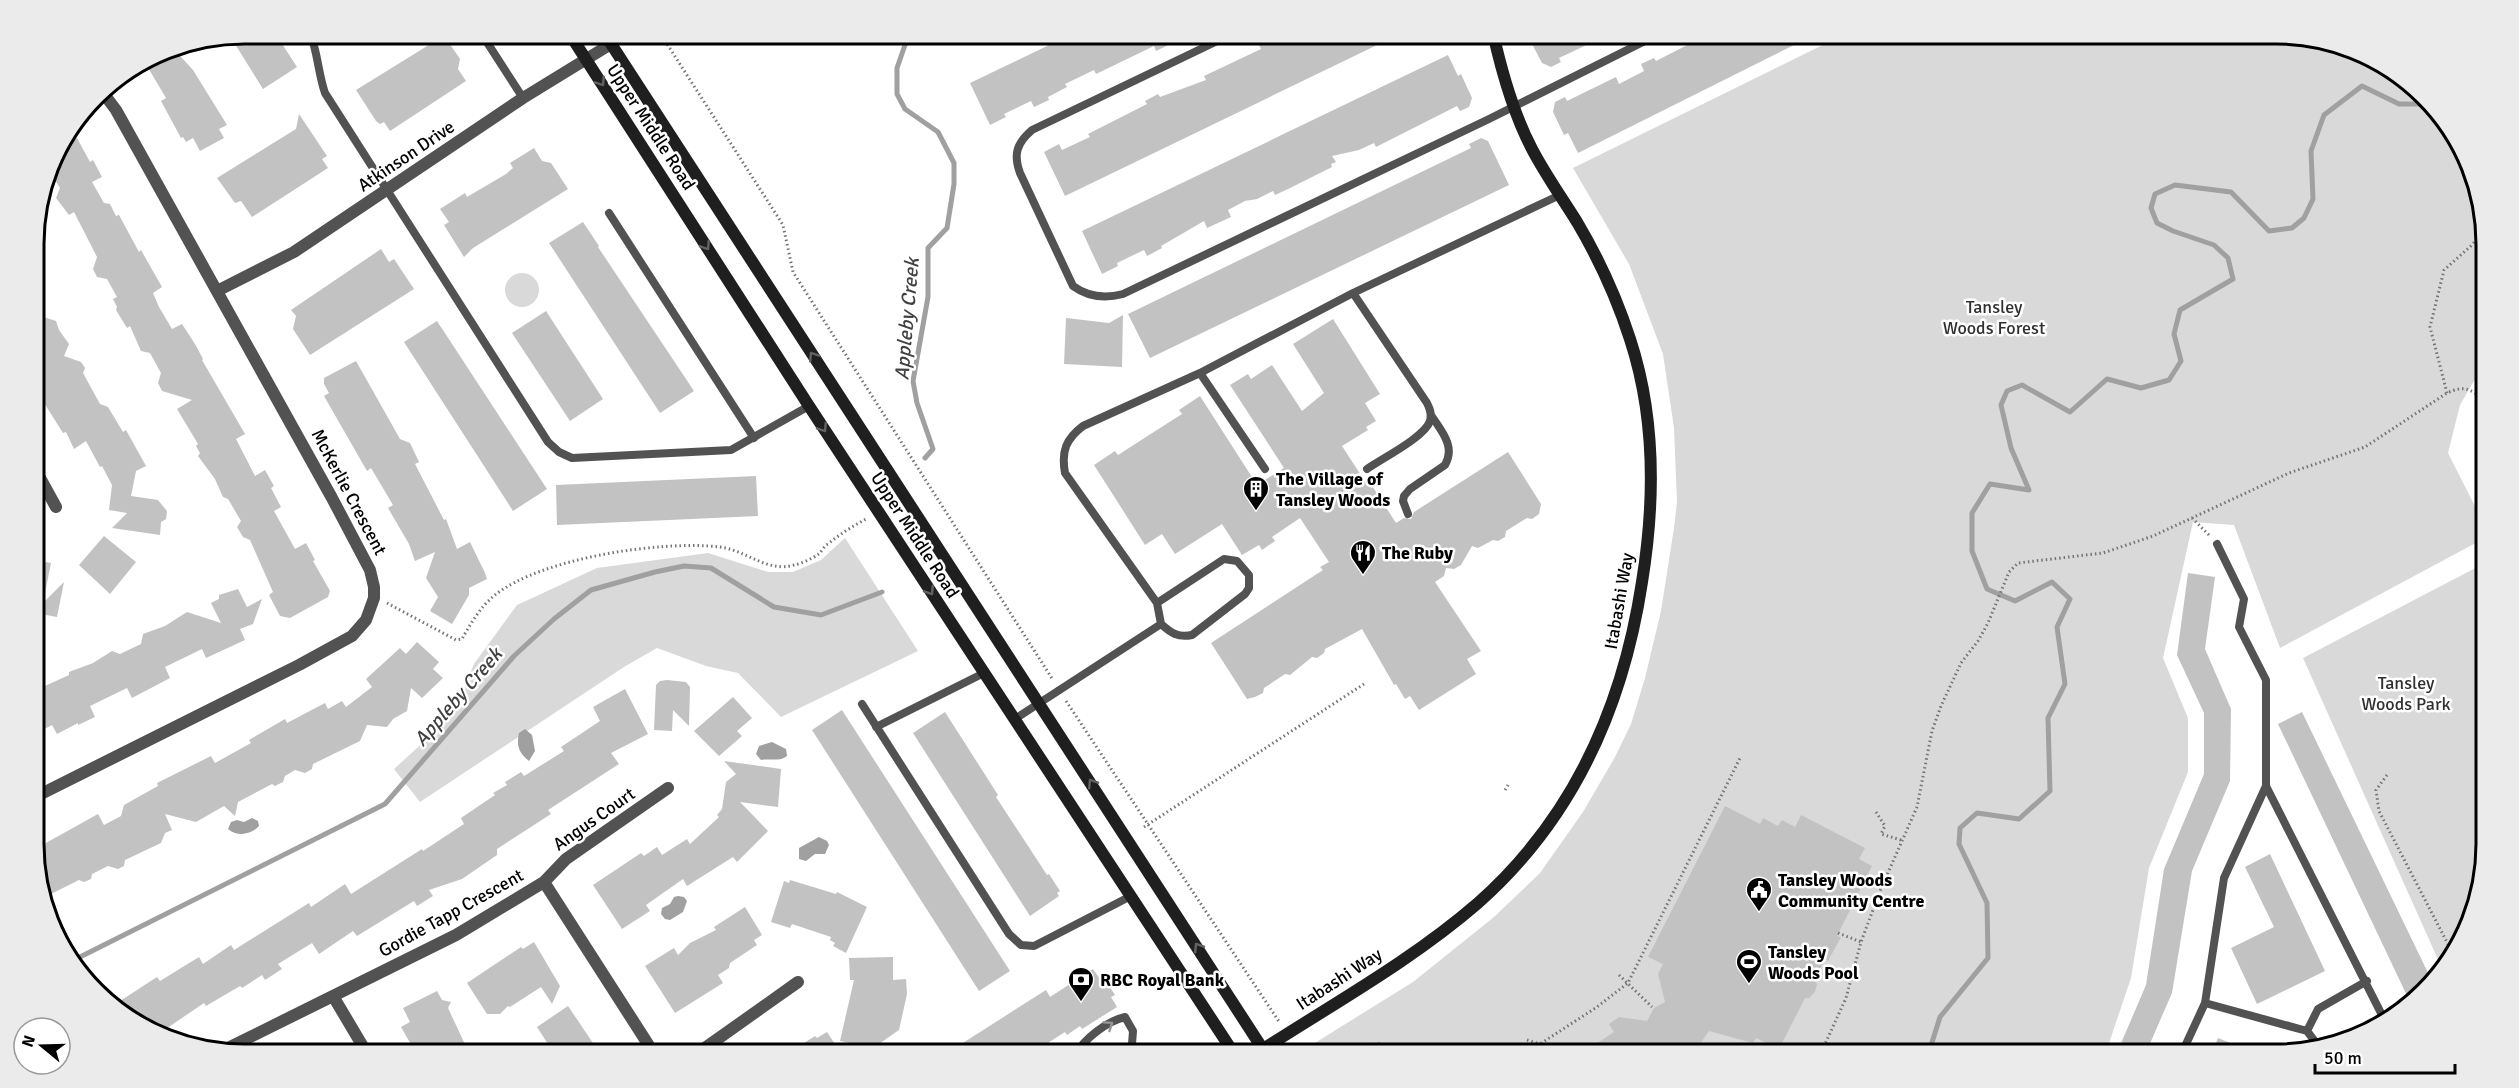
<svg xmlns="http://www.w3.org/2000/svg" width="2519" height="1088" viewBox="0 0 2519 1088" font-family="Signika,sans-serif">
<rect width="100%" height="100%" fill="#fff"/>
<!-- green -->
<path fill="#d9d9d9" d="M1847,33H2275L2356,49L2443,116L2484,217L2485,366L2482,367L2460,405L2448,453L2485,526V538L2280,648L2234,525L2193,522L2163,658L2188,718V772L2149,868L2131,978L2105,1055H1301L1302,1051L1413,982L1494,917L1540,873L1583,812L1615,757L1631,724L1645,678L1661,611L1674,528L1677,502L1674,428L1663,354L1629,264L1573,168Z
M505 290a17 17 0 1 1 34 0a17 17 0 1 1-34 0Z
M845,538L918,651L781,717L738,673L706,666L657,648L624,667L420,802L394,769L429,737L461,696L474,664L517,605L597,568L708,553L768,572H793L821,560Z
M2485,563L2486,845L2470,925L2440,964L2303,658Z"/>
<!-- water -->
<path fill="#a0a0a0" d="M525,729L532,735L535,751L529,761C519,753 516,746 519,733Z
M772,742L786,749L787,756C780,762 770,758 761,760L756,754L759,746Z
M252,818L258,821L259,826C251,835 237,837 228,829L231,822L237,820L244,822Z
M819,837L827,841L829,845L825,854H815L806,861L799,859V848Z
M678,896L684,897L687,901L683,912L670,920L665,919L661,914L662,908L670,904L674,897Z"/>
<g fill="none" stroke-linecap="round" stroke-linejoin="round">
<!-- stream -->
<path stroke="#a0a0a0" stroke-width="5" d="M914,33L905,45L897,68V94L905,109L938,132L954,163V184L947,228L928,248V297L913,381L917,403L933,449L925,458
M72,961L385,804L514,656L554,619L591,590L655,572L684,566L711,568L774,607L821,615L882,592
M1928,1055L1940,1017L1988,958L1987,903L1959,844L1960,828L1977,813L2019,819L2050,791L2048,718L2065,684L2057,627L2070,599L2052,582L2015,601L1987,589L1972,551V513L1990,484L2029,490L2011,448L2001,405L2007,391L2022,385L2070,412L2107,379L2141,388L2169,380L2181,361L2174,334L2180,310L2233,279L2228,258L2214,245L2173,231L2157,223L2151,208L2155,194L2175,185L2231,192L2269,231L2292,228L2304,218L2313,199L2311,151L2324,115L2362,86L2399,104H2427"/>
</g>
<!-- building -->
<path fill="#c2c2c2" d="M244,33H275L297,67L263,89L230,36Z
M1074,33H1193L1156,51L1154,46L1096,74L1094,70L1065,84L1067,87L1048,97L1049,100L1034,107L1031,101L1004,114L1006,117L990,125L970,83Z
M1283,33L1288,40L1302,33H1402L1065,196L1044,152L1059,144L1062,150L1090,137L1088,134L1147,104L1145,101L1158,94L1160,97L1206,80L1204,76L1261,49L1259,45Z
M1531,33H1612L1559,58L1561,62L1551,67L1542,63L1530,40L1534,39Z
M1694,33H1818L1578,153L1568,133L1564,135L1553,112L1555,102L1565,97L1567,101L1616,77L1619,84L1644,71L1641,64L1654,58L1656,61L1697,40Z
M443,34L460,59L458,69L466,81L390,131L384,122L380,124L376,121L356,90L432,43Z
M172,47L193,70L227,125L219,129L224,138L200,151L193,138L186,142L183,137L181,138L161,101L166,98L144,61L163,49Z
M1448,55L1458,76L1461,74L1472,98L1469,107L1460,111L1457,106L1376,147L1374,143L1359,150L1332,156L1336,162L1331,164L1332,167L1288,189L1275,195L1273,191L1257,199L1245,201L1228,210L1231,217L1207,228L1204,221L1161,246L1162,248L1147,256L1144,250L1117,263L1118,266L1102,274L1082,231Z
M299,114L327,156L322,159L328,168L252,217L241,201L235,203L217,178L296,129Z
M64,138L67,144L77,138L90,162L93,160L102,177L92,182L104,203L110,204L116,216L119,215L139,252L141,250L162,287L153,293L159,307L172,329L182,324L195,344L203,359L202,360L245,434L236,439L255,476L265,470L274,486L271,488L281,507L274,511L295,549L306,543L315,560L313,561L330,591L328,597L290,618L280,616L269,595L273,592L250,540L243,537L237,527L241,521L228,499L223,497L215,479L198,456L200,453L196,446L198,444L177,409L192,400L162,391L158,383L161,373L150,353L141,351L130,326L127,328L116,310L117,307L113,299L117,297L107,279L97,277L93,269L97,257L74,212L69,215L56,198L60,188L49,170L55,151Z
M1481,138L1488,141L1509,185L1150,358L1128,314L1471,148L1469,144Z
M534,148L542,161L551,163L568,189L473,248L464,257L444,225L449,222L440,209L465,193L467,197L506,174L513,168L510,163Z
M583,222L599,246L598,247L694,391L660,413L549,243Z
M381,249L389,262L394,259L414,289L310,355L293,329L296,316L291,310Z
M546,311L603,399L570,421L512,333Z
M34,314L56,321L59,330L69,344L64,356L81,362L85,368L83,373L100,404L108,407L123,432L126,430L146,466L136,471L131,496L158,500L167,511L166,519L161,522L160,535L112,528L127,513L109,510L112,485L102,466L100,467L86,441L74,449L66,432L63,433L41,398L45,395L36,380L44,376L34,366V330L40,327Z
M1123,315L1122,367L1064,364L1066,318L1109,323Z
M1333,319L1380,394L1365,403L1376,421L1366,427L1368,430L1342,446L1366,483L1369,481L1396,523L1404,518L1411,519L1414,512L1508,452L1541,504L1539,514L1532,519L1527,518L1506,531L1505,537L1498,541L1493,540L1478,548L1472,546L1461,565L1454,569L1446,568L1444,576L1435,582L1481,651L1467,659L1476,674L1419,710L1410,696L1405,699L1396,684L1394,685L1362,629L1325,649L1324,653L1317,658L1312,657L1290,675L1285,674L1264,688L1263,693L1255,697L1247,699L1211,643L1323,570L1320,567L1329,562L1300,518L1272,537L1275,541L1262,550L1259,545L1242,555L1222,524L1175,554L1162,534L1145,545L1094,465L1115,451L1118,455L1160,428L1182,414L1179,410L1200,396L1257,485L1284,468L1230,385L1248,374L1251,379L1272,365L1302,411L1324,393L1293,344Z
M437,321L547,489L513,511L404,342Z
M356,361L400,439L410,443L419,462L415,464L444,520L446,519L457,549L470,542L485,573L487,579L469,588V595L452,624L430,611L438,597L426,578L435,552L415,561L409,544L388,508L393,505L371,468L367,471L324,396L329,393L324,384V378Z
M756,476L758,516L557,525L556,485Z
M104,536L136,562L110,594L79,565Z
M34,560L51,563L43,603L64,582L57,617L35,613L37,611L34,610Z
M2188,573L2215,577L2205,649L2231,709L2230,781L2192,871L2172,993L2145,1055H2116L2146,985L2164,869L2204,774V713L2177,655Z
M238,589L247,607L262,599L253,624L240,629L245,640L206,658L202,649L165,667L170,678L132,698L127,688L90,706L95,717L78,725V723L57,734L52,725L35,734L34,691L69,675V672L93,663L112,651L120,654L141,644L143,634L165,626L187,612L221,623L211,603L219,599V595Z
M417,642L439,662L433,669L443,678L422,698L411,688L407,711L393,719L387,727L367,725L360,741L313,764L312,769L305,773L295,770L285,776L283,782L275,786L272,784L238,802L235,816L224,806L196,822L165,814L172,830L165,833L161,843L125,860L124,866L118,869L108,866L92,874L91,879L84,882L79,880L45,897L35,872V849L98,814L104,825L121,816L124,805L158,786L157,783L211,756L215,763L251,743L249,740L285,719L287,723L325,703L328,709L342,701L346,707L372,687L366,679L400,648L406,654Z
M667,680L686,682L690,687L689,726L673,710L672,731L654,730L656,685L660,681Z
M625,689L648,734L611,753L619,764L548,810L551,814L497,849V855L462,879L429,890L433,896L417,906L414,901L357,936L353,931L319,954L312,943L278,964L282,969L265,980L262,975L242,988L240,986L206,1006L204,1003L157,1035L117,1003L157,977L160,981L199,957L203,964L231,945L234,950L309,903L311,907L345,884L351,894L422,849L423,851L464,824L461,818L495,795L493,793L507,785L505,782L521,772L524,776L564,751L561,747L600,721L593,707Z
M733,697L752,718L737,731L742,736L719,756L694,731Z
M842,710L1010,971L979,991L812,730Z
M945,712L998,795L996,797L1047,875L1049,874L1060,891L1057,893L1059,896L1030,916L913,733Z
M2302,712L2430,977L2410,1002L2278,724Z
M724,761L781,769L778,807L740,802L768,831L737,862L733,857L687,886L683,879L646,905L650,911L622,929L593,885L641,853L644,856L657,847L662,855L687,839L690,844L719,817L717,815L722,809L726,782L736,774Z
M1725,806L1760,824L1763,818L1778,826L1782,820L1795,827L1801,815L1865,848L1859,859L1872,866L1837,936L1841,937L1828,961L1825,959L1814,980L1817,984L1815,992L1809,998H1805L1779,1049L1756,1038L1753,1043L1709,1031L1695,1051L1687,1055H1579L1614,1032L1609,1024L1619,1017L1647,1021L1654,1008L1665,1002L1658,974L1663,964L1648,957Z
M2270,854L2325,971L2257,1004L2231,948L2274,927L2245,867Z
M790,880L836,894L837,892L867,907L846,953L833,946L835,943L830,940L831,937L792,924L790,928L771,922L784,881L789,883Z
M745,907L762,935L754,940L757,945L730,963L729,968L718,975L723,983L675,1013L645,966L674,948L678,955L690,943L716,930L714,927Z
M534,942L560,986L552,1004L541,987L510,1007L508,1006L500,1014H487L467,983L521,947L523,949Z
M893,957V980L906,979L907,994L899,1030L873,1048L840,1041L854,980H850L849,958Z
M1093,969L1100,979L1103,976L1115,995L1111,997L1117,1007L1082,1029L1080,1026L1067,1035L1065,1032L1029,1055H944L1046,990L1050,997Z
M437,991L442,1000L451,1002L448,1008L470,1055H417L401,1027L410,1022L403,1008Z
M568,1006L601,1055H555L537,1027Z
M827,1032L842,1055H785L815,1036L817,1038Z
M2218,1038L2258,1054V1055H2211Z"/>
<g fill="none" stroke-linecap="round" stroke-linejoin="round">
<!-- path -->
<path stroke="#747474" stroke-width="3" stroke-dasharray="1.5 3" stroke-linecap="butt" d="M660,33L783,225L793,272L1053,680
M2447,393L2430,327L2444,270L2473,244L2484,228
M2192,518L2210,536
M387,603L456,640L462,639C471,623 481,606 495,595C541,558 662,540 720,547C746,550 767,573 794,565C801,564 813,558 819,554C822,551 824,546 828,544C840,534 853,526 866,519
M1066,701L1280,1023
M2387,775L2376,790L2379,811L2451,950
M1505,790L1508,785
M1876,812L1885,826L1881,834L1901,840
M1144,827L1364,684
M1838,933L1861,942
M1619,975L1652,1007
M1527,1040L1540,1044
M1293,1047L1298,1055
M1699,1050L1704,1055
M1330,1055L1362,1045L1379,1044L1416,1055
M1546,1055L1540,1044L1597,1007L1628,983L1741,756
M1739,1055L1744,1047L1765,1055
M1820,1055L1846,998L1861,942L1880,891L1917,807L1932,731L1941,706L1961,663L1978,641L1988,623L2009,572L2018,563L2103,553L2153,536L2289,473L2365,447L2447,393C2465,385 2468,389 2485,399"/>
<!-- lane -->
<path stroke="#525252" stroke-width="8" d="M310,33C318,53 318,73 325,93L548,442L559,452L572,458L731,450L809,406
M481,33L523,98
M1234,33L1032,130C1017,143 1013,154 1020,173L1073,286C1088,297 1104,299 1123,294L1489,119L1661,33
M609,213L754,438
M1353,293L1560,195
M1200,373L1353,293L1427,403C1430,409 1432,414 1430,421C1425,437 1381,459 1367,469
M1408,514L1403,501L1404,496L1410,489L1445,465C1456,446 1441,431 1431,415
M1161,624L1157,603L1065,473C1061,451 1066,439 1083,426L1200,373L1265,469
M862,704L1009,934L1021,945L1034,946L1131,896
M1015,719L1161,624C1171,633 1178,638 1192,635L1245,594L1249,588V575L1237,561L1224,559L1157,603
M876,727L984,673
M2266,786L2385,1021
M2205,1003L2307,1031L2320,1048
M2307,1031L2318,1009L2367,981
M1075,1055C1084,1039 1107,1021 1125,1017L1133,1031L1132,1044
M2181,1055L2205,1003L2224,878L2266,786V680L2239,627L2244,599L2217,544"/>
<!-- street -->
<path stroke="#525252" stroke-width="12" d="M217,291L294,252L523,98L611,44
M34,467L56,507
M35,797L299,665L352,636L366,620L374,598V587L370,570L332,498L116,110L101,90
M544,882L566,859L668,788
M333,996L368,1055
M222,1051L456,935L544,882L655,1055
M695,1055L798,982"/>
<!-- secondary -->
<path stroke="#1f1f1f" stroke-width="12" d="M569,33L809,406L1235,1055
M604,33L1266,1054
M1254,1055C1329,1006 1410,962 1478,903C1574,818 1623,707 1642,582C1655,502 1656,418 1630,339C1617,299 1599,259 1577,222C1562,198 1545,174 1532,149C1513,113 1502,73 1493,33"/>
</g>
<!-- one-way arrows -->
<defs><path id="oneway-chevron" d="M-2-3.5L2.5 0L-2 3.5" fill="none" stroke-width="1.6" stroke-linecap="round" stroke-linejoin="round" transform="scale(1.5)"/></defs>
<g stroke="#626262">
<use href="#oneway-chevron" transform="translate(601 82) rotate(57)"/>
<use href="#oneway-chevron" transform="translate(706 246) rotate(57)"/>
<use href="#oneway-chevron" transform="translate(813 356) rotate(-123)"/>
<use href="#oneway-chevron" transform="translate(823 428) rotate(57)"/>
<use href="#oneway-chevron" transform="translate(930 591) rotate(57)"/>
<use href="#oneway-chevron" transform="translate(1092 783) rotate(-123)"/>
<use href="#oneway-chevron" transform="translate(1198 947) rotate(-123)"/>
</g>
<use stroke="#979797" href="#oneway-chevron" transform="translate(1109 1025) rotate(-34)"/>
<!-- icons -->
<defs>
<symbol id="building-pin" viewBox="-11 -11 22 30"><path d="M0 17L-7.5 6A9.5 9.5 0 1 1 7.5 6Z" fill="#000" stroke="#fff"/><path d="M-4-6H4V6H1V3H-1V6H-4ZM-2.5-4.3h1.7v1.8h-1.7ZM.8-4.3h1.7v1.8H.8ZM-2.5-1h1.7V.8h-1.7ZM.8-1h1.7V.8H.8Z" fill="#fff"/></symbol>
<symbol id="restaurant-pin" viewBox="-11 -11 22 30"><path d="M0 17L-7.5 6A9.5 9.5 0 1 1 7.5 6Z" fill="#000" stroke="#fff"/><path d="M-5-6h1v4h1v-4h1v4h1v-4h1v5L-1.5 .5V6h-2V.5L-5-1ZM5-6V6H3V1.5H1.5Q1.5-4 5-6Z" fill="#fff"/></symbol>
<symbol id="civic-pin" viewBox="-11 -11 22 30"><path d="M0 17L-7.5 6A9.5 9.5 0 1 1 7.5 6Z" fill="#000" stroke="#fff"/><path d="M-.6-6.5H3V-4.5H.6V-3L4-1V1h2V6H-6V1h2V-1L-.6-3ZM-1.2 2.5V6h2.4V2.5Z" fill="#fff"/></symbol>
<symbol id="stadium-pin" viewBox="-11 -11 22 30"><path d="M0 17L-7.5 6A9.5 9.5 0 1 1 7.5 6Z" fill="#000" stroke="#fff"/><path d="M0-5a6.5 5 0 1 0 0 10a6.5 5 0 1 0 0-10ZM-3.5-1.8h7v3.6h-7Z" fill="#fff"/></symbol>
<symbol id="bank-pin" viewBox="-11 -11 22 30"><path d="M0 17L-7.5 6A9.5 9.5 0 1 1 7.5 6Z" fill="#000" stroke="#fff"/><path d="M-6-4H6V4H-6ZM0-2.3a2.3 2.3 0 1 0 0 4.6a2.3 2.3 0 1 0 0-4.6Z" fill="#fff"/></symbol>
</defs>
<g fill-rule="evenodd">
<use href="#building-pin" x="1241" y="474" width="30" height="40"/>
<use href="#restaurant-pin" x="1348" y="538" width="30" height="40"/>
<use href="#civic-pin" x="1744" y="875" width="30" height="40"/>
<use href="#stadium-pin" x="1734" y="947" width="30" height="40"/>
<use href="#bank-pin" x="1066" y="965" width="30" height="40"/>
</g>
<g text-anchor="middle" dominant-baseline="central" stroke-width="5" stroke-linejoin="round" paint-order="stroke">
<!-- street labels -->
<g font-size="18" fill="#000" stroke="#fff">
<text transform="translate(651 127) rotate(57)">Upper Middle Road</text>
<text transform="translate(406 156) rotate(-34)">Atkinson Drive</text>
<text transform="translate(349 492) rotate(62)">McKerlie Crescent</text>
<text transform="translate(915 535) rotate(57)">Upper Middle Road</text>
<text transform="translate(1619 601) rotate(-80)">Itabashi Way</text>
<text transform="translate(594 819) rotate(-35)">Angus Court</text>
<text transform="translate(451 913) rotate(-29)">Gordie Tapp Crescent</text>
<text transform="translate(1339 979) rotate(-33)">Itabashi Way</text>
</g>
<!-- park labels -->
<g font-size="18" fill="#303030" stroke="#fff">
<text x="1994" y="307">Tansley<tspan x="1994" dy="21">Woods Forest</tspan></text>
<text x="2406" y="683">Tansley<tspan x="2406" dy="21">Woods Park</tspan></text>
</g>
<!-- poi labels -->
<g font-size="18" font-weight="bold" fill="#000" stroke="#fff" text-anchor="start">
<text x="1276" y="479">The Village of<tspan x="1276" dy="21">Tansley Woods</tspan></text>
<text x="1382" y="553">The Ruby</text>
<text x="1778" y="880">Tansley Woods<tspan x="1778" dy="21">Community Centre</tspan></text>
<text x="1768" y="952">Tansley<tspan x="1768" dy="21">Woods Pool</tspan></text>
<text x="1100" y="980">RBC Royal Bank</text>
</g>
<!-- water labels -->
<g font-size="20" font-style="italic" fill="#414141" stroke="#fff">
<text transform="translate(907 319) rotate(-85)">Appleby Creek</text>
<text transform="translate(458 697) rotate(-49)">Appleby Creek</text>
</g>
</g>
<!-- crop -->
<path d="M0 0H2519V1088H0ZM244 44H2276A200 200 0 0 1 2476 244V844A200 200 0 0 1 2276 1044H244A200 200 0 0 1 44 844V244A200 200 0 0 1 244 44Z" fill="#ebebeb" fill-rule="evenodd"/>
<path fill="none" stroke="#000" stroke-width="3" d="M244 44H2276A200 200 0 0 1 2476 244V844A200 200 0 0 1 2276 1044H244A200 200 0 0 1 44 844V244A200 200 0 0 1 244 44Z"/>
<!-- north arrow -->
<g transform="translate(42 1046) rotate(289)"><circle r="28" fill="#ffffff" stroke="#999999" stroke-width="1.5"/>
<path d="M0-4.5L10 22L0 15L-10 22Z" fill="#000000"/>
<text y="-9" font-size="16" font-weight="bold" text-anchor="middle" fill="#000000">N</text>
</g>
<!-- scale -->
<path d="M2315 1064v9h140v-9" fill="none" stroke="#000000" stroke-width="3"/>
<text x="2324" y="1064" font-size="18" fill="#000000" stroke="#ffffff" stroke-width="4.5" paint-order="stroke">50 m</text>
</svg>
